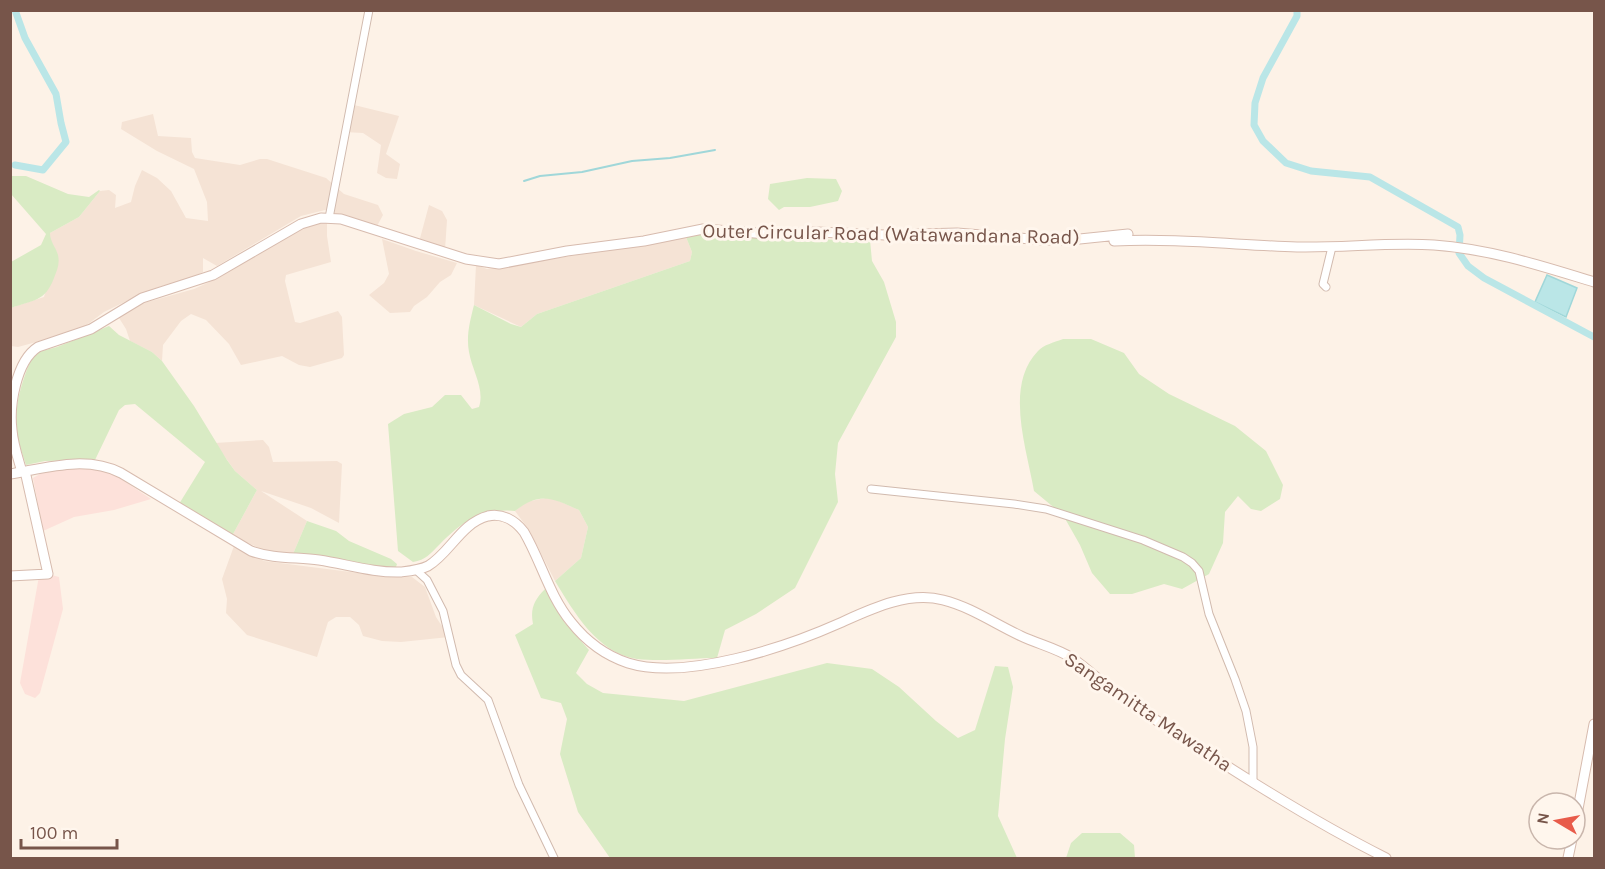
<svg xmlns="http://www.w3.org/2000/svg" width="1605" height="869" viewBox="0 0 1605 869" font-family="Karla,sans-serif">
<rect width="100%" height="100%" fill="#fdf2e7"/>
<!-- residential -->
<path fill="#f5e3d5" d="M350,104L399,116L386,154L400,164L397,179L386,178L377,173L381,145L363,133L344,132Z
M153,114L158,136L191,138L192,152L195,158L240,165L260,159H267L326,178L344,194L378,205L383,215L376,228L325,210L301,216L217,266L203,258V272L187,280L162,286L141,294L104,312L80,330L18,347L11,346L10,308L44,297L57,253L50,239V233L79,217L100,191L109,190L116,195L115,208L131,202L135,186L142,170L157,178L171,191L186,218L208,221L207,202L194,169L157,151L121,129L122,122Z
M429,205L442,211L447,220L445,250L419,242Z
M327,221V236L331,262L286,275L285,281L295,322L300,323L338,311L342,317L344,355L342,358L310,367L299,365L282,356L241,365L229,344L206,320L191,314L181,321L163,345L162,361L152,352L130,341L126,329L119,318L129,310L144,303L194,289L218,278L305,226Z
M686,237L692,252L690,261L537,314L521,327L474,305L476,265L487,269L516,265Z
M382,239L416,251L457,263L451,275L440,282L427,297L414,306L410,312L390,313L369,295L384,283L389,274Z
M263,440L269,447L273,462L337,461L342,464L339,523L311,508L261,491L307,521L293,554L266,551L232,536L257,490L235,471L215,443Z
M550,497L579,510L588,527L581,558L555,581L529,530L515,511L526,502Z
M234,546L264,561L382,576L412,577L425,587L436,617L449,637L401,642L382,641L363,636L359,625L350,617H336L328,622L317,657L247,635L226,613L227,599L222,579Z"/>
<!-- commercial -->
<path fill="#fde1da" d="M93,468L109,471L151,499L114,510L74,517L43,531L33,478L47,470Z
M48,574L59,577L63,609L40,693L35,698L25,694L20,683L39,576Z"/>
<!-- green -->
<path fill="#d9ebc4" d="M11,176H26L68,194L89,197L99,190L100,191L79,217L50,233C50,242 56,247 58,255C60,264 57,270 54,278C45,302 33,300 11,308V262L41,245L46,234L11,194Z
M807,178L836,179L842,191L838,201L810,207H784L779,210L768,199L770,184Z
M701,232L766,239L870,240L872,261L884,282L896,322V337L838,443L835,474L838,502L795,588L756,614L725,630L717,658C692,658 662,662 637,659C597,653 574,612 555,581L581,558L588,527L579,510C552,498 540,491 515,511C481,508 462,522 440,544C430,554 426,560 413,562L398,551L388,424L404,414L432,407L445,395H461L472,409L479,407C485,389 472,370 469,352C466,336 470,321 474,305L511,324L521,327L537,314L690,261L692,252L686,237Z
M109,326L119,335L152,352L162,361L194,406L227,460L235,471L257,490L232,536L179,504L205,462L135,404L125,405L119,410L95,460L45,461L26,465C23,455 18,443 17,433C13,406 23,377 34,353L57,347Z
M1063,339H1091L1124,353L1139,374L1169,394L1235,426L1266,451L1283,485L1280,499L1261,511L1251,509L1238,496L1225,512L1223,543L1209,574L1182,589L1164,584L1132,594H1110L1092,573L1080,545L1063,515L1034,491C1027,449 1004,386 1038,351C1043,345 1055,342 1063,339Z
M307,521L336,531L349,541L391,559L397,564L395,570L293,554Z
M545,589L565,623L589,650L576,673L587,684L603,693L684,701L827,663L872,669L899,687L936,721L958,738L975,730L995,666L1008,667L1013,687L1005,739L998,816L1017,858H610L578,812L560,754L567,719L561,703L541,698L515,635L533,624C530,609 534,600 545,589Z
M1082,833H1120L1134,845L1135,858H1066L1071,843Z"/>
<!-- water -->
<path fill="#bae6e7" stroke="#a0d7d9" stroke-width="1.5" d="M1547,275L1577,288L1566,317L1535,302Z"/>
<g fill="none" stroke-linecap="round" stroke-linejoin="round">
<!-- stream -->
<path stroke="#a0d7d9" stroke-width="2" d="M524,181L540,176L582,172L632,161L670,158L715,150"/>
<!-- canal -->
<path stroke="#bae6e7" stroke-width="7" d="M15,10L25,38L56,94L61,123L66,142L43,170L15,165
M1297,10V16L1263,78L1255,103L1254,125L1263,141L1286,163L1311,171L1370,177L1458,227L1460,235L1459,253L1468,266L1484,278L1594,337"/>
<defs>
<path id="street" d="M329,218L369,10
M1326,287L1323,284L1332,247
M871,489L1014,504L1046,509L1143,540L1183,557L1192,563L1199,571L1209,614L1235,679L1246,711L1253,747V783
M416,570L427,580L443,611L456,665L461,675L488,700L519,785L554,858"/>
<path id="secondary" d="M22,472C18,458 13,444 12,430C9,406 16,361 38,347L91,329L142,298L213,275L301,224L321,218L341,219L466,259L499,264L567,251L644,241L703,229L769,234L817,232L885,235L957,233L1043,240H1070L1128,234L1114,241C1175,238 1236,245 1297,247C1343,248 1389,242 1434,245C1490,249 1542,266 1594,282
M10,474C46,468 86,455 121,473L251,551C273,559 297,557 319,560C346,564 374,573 401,572C410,571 420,570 428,566C450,553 461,523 488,516C502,513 515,520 524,532C541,561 549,595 571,622C586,641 604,655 628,663C686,681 786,647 840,623C871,609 908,591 943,600C971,607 995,624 1021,636C1038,644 1056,648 1072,658C1091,671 1106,687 1124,699C1209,755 1295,812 1386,858
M10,576L48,574L25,471
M1575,825L1594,724
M1568,858L1572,839"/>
</defs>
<!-- street casing -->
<use href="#street" stroke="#d1baae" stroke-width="9"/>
<!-- secondary casing -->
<use href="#secondary" stroke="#d7bbae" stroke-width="11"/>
<!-- street -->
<use href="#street" stroke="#fff" stroke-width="7"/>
<!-- secondary -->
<use href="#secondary" stroke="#fff" stroke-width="9"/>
</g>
<g text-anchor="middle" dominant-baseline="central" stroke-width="6" stroke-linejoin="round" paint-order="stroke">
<!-- street labels -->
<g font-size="20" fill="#77554a" stroke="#fff6ed">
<text transform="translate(891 234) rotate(1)">Outer Circular Road (Watawandana Road)</text>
<text transform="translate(1148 712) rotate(34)">Sangamitta Mawatha</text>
</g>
</g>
<!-- border -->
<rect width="1605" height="869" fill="none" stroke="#77554a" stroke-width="24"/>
<!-- north arrow -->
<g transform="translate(1557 821) rotate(280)"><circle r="28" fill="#fff6ed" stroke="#c9b6ac" stroke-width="1.5"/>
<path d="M0-4.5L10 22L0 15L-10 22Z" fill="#e85b4a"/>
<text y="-9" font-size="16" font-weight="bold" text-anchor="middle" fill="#77554a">N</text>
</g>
<!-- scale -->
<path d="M21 839v9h96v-9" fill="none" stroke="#77554a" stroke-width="3"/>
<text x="30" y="839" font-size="18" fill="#77554a" stroke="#fff6ed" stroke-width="4.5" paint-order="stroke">100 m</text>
</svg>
